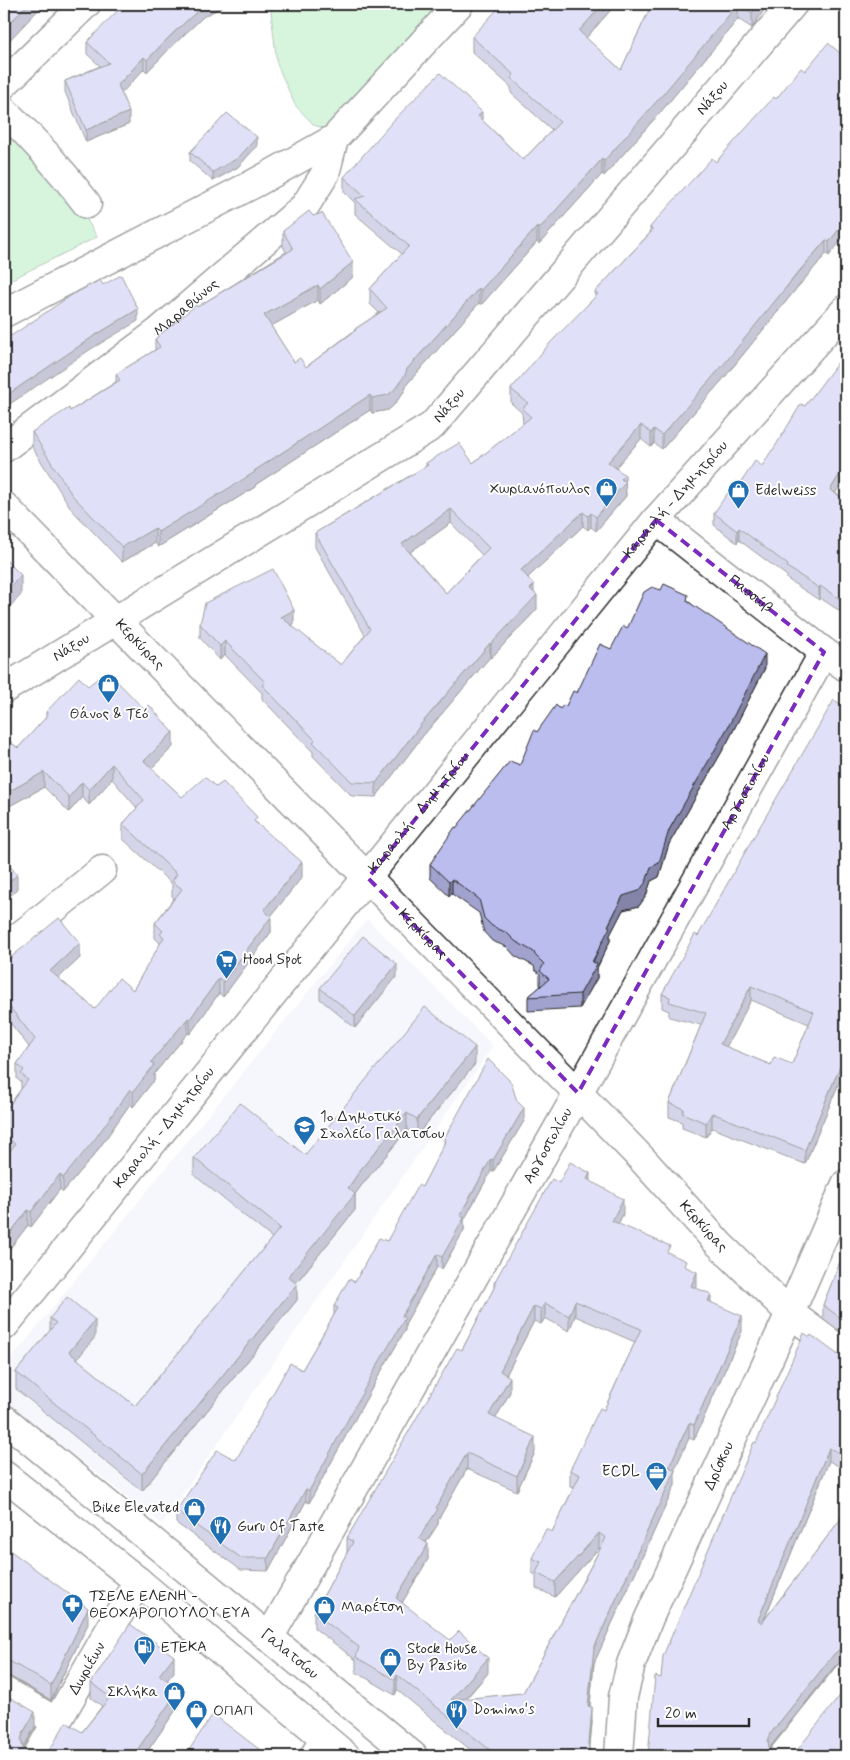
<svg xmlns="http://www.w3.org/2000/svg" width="850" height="1760" viewBox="0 0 850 1760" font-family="Mynerve,sans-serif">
<rect width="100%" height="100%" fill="#fff"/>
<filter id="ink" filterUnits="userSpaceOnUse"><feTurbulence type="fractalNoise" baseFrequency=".02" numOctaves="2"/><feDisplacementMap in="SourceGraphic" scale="10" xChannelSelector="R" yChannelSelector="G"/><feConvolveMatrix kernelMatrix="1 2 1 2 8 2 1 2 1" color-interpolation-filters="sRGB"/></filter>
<g filter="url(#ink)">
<!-- built -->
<path fill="#ebebfa" d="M367,919L493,1046L162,1524L4,1401V1368Z"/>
<!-- green -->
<path fill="#a6e9b4" stroke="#688a70" d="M272,4H447L329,130L314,125L295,105L277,64L271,12Z
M4,121L74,197L97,237L4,283Z"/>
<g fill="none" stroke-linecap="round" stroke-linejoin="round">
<defs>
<g id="street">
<path d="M4,84L86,4"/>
<path d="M4,111C35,140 62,171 87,204"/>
<path d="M4,313L257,182L334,139L459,4"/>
<path id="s1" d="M4,448L157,333L305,206L325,174L334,139"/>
<path id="s2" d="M4,506L578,1093L642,1159L719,1244L790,1313L846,1355"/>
<path id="s3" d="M656,520L824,652L846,667"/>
<path id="s4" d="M4,689L432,426L793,4"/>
<path d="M4,949L102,870"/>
<path id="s5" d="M4,1326L656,520L846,309"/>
<path id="s6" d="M269,1638L578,1093L824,652"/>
<path d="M4,1691L57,1722"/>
<path id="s7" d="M37,1756L138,1581"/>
<path d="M314,1756L325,1739"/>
<path id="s8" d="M619,1756L623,1697L631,1664L649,1618L790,1313L846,1184"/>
<path d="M783,1756L846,1677"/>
</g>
<g id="secondary">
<path id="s9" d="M4,1419L413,1756"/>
<path d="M4,1475L138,1581L346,1756"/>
</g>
</defs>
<!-- street casing -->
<use href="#street" stroke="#2b2b2b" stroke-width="31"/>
<!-- secondary casing -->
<use href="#secondary" stroke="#2b2b2b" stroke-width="31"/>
<!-- street -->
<use href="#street" stroke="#fff" stroke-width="28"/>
<!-- secondary -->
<use href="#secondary" stroke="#fff" stroke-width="28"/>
</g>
<!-- wall -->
<path fill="#a1a3ce" stroke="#2b2b2b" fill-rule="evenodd" d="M616,4L586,38L621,70L652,4H768L752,28L738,19L664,108L604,176L602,174L539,244L537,242L481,305L479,303L407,384L405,390L394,405L388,410L372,413L370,410L255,485V487L158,547L155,543L122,562L72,510L32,447V432L70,411L116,382V374L155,350V339L197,307L286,252L283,246V231L353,277L320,304L318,300L271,326L294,362L306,367L355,330V329L379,313L370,304V289L402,254L355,214V203L344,192V177L482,120L523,160L552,130L511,93V87L472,52V37Z
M203,17L170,48L147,72L144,69L121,93L129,124L86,142L65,92V81L100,66L87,54V42Z
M846,58L829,256L826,254L796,289L724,378L662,449L654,443L651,447L641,439L616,467L625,482L626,496L596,531L591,527L588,530L583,526L528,577L534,593L537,609L491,658L490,657L422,737L376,797L352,796L313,756V752L262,699V693L225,655L220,660L200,638V624H294L291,626L341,665L365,635L315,547V533L426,466V463H473L523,424L522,413L511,403V389L595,297V292L650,233V227L716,162L776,99L805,71ZM451,523L482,555L446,593L410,552Z
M257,146L238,167L213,181L190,161V152Z
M846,354V476L835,493L846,500V615L820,598L819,600L787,579V576L739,540L737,543L714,525V513L740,484L762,466L805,406Z
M688,601L765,668L728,741L669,844L659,877L651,881L646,896L639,906L623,910L610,935V941L597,968V978L580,1008L528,1011V997L541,986L540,985V974L535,970L534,966L515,956L507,947L492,941L484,932L479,913L452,894L449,896L430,878V864L456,828L520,765L537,732L560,709L566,706L627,629Z
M88,686L173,747L151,768L182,797L257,823L302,877L270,917L271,932L223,997L219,993L190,1034L188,1033L154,1074V1080L133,1107L130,1104L95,1154L63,1192L60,1189L31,1227L28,1225L4,1256V1160L9,1153L4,1149V1112L21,1089V1082L17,1079V1064L29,1047L4,1015V963L80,958L58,978L95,1009L133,990L160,945V943L155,938V923L174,898L172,896V884L123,839V824L137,808L112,779L89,805L82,797L69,812L44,787L4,809V737L18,748L46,718V712Z
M846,707V1066L805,1164L712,1128L706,1137L682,1128V1122L669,1117V1103L701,1025L669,1017V1011L662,1008V994L698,936ZM751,1000L809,1024L792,1064L771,1065L726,1047Z
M397,976L355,1028L320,999V988Z
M475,1064L417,1135L407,1130L361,1186L355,1194V1210L296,1283L297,1300L142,1491L16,1389V1372L50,1331V1318L95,1337L77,1359L135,1406L272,1238L194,1175V1158L305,1155Z
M517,1101L524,1121L493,1172L491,1171L464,1220V1230L442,1269L437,1267L405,1324V1330L378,1377L309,1503L306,1501L268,1571L241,1570L176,1523V1511L236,1460L302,1370L334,1315V1306L355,1282L387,1241L422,1187L444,1145V1139Z
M590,1181L623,1214L618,1224L670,1254L686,1267L697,1288L711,1302L742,1331L694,1440L689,1438L674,1470L675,1485L594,1663L590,1707L592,1723L589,1756H478L397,1690L395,1695L356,1672V1660L314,1628V1613L347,1553V1538L462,1350L494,1288V1283L559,1183ZM575,1316L635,1342L604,1410L570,1470V1486L574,1487L552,1532L532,1558V1573L536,1575V1588L555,1597L599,1548L600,1549L523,1693L466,1699L488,1673L402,1603L428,1559L426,1543L438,1524V1520L467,1469L517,1491L535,1452L495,1419L510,1392L506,1375L534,1321L541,1324L545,1318L569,1331Z
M846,1247V1336L823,1318V1305Z
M837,1354L844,1357H846V1470L829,1461L764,1620L846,1512V1662L840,1663L834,1667L771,1746L648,1756L661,1678L756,1443Z
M4,1546L88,1624L51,1700L11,1677L5,1675Z
M174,1672L167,1680L180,1704L144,1756H4L35,1727L23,1748L29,1754L37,1756L45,1754L82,1732L102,1706L91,1698V1683Z"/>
<!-- shaded-wall -->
<path fill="#8384a7" stroke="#2b2b2b" d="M28,4H44L4,46V29Z
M206,4H228L203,17L170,48L147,72V60L170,36L203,6Z
M603,4H616L579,46V31Z
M738,4V19L664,108L604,176V161Z
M758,4H768L752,28V13Z
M144,57V69L118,97V85Z
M129,112V124L86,142V130Z
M482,112V127L478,116Z
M257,137V146L238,167L213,181V172Z
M602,159V174L539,244V229Z
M846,220V234L829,256V242Z
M537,227V242L481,305V290Z
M826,240V254L796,289L724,378L662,449V435Z
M353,262V277L320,304V289Z
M318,285V300L264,330V315Z
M479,288V303L407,384L405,390L394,405L388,410L372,413V398L407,369Z
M138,309V321L91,349L4,408V397L91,338Z
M370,395V410L255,485V487L158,547V532L254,471Z
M641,425V439L608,476V462Z
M654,429V443L651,447V433Z
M846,464V476L830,502V490Z
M625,475L626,496L596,531V517L621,479Z
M451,509V523L402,558V544Z
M583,512V526L521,584V570Z
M591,513V527L588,530V516Z
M155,528V543L122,562V547Z
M739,528V540L737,543V531Z
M21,575V595L4,613V593Z
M534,585V598L537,595V609L491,658V644L530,589Z
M820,586V598L819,600V588Z
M294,610V624L281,631V617Z
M225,641V655L220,660V646Z
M490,643V657L422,737L376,797V783L422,723Z
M765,654V668L728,741L669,844L659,877L651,881L646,896L639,906L623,910L610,935V941L597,968V978L580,1008V994L608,926L623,896L651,867L669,830Z
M173,732V747L144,776V761Z
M112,764V779L89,805V790Z
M44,772V787L4,809V794Z
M82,782V797L69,812V797Z
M302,862V877L264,925V910Z
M17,875V890L4,901V886Z
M452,879V894L449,896V882Z
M271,917V932L223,997V982Z
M80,943V958L50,986V971Z
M397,964V976L355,1028V1016Z
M219,978V993L190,1034V1019Z
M751,986V1000L720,1059V1044Z
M188,1018V1033L154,1074V1080L133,1107V1092L151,1062Z
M475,1047V1064L417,1135V1119Z
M846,1052V1066L805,1164V1150Z
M130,1089V1104L95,1154L63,1192V1178Z
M524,1108V1121L493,1172V1160Z
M407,1113V1130L361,1186L355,1194V1210L288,1293V1277L361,1169Z
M712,1113V1128L706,1137V1123Z
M491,1159V1171L464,1220V1230L442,1269V1257L460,1215Z
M590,1173V1188L587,1179Z
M60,1174V1189L31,1227V1212Z
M623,1199V1214L612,1236V1221Z
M28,1210V1225L4,1256V1241Z
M437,1254V1267L405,1324V1330L378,1377L309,1503V1491L402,1316Z
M697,1272V1287L691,1301V1286Z
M297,1284V1300L142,1491V1474Z
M711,1294V1309L708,1301Z
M575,1301V1316L569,1331V1316Z
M545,1303V1318L541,1324V1309Z
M534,1306V1321L500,1387V1371Z
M742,1316V1331L694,1440V1425Z
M95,1320V1337L69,1369V1352Z
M510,1377V1392L489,1431V1415Z
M689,1423V1438L669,1482V1467Z
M535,1437V1452L517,1491V1476Z
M829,1448V1461L758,1634V1620Z
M467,1453V1469L438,1520V1524L419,1553V1538Z
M675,1470V1485L594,1663L588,1721V1706L594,1648Z
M306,1489V1501L268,1571V1558Z
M599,1533V1548L555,1597V1582Z
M428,1544V1559L396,1613V1598Z
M88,1608V1624L51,1700V1685Z
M840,1649V1663L834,1667L771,1746L768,1754V1741L771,1733L834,1654Z
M174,1656V1672L159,1690V1675Z
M488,1658V1673L451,1715V1700Z
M4,1660H5V1675L4,1676Z
M397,1675V1690L395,1695V1680Z
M180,1688V1704L144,1756H133Z
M592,1707V1723L589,1756H588Z
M35,1712V1727L23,1748L21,1740L23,1733Z"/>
<!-- building -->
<path fill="#bbbdef" stroke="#2b2b2b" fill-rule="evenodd" d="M4,4H28L4,29Z
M124,4H206L203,6L170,36L147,60L144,57L118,85L129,112L86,130L65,81L109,63L87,42Z
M502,4H603L579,31L621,70L652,4H758L752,13L738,4L664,93L604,161L602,159L539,229L537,227L481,290L479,288L407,369L405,375L394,390L388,395L372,398L370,395L254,471L255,472L158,532L155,528L122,547L72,495L32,432L69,408L70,411L120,380L116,374L160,347L155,339L196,305L197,307L293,249L283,231L309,211L313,216L322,213L353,262L320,289L318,285L264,315L294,362L300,358L306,367L356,330L355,329L387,308L370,289L409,246L355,199L365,196L344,177L393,121L440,73L482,112L478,116L523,160L560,122L511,78L514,75L472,37Z
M828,43L846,58V220L829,242L826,240L796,275L724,364L662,435L654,429L651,433L641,425L608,462L625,475L621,479L626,482L596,517L591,513L588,516L583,512L521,570L534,585L530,589L537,595L491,644L490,643L422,723L376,783L352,782L313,742L315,740L262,685L265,682L225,641L220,646L200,624L205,603L273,569L294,610L281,617L341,665L370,629L315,533L428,465L426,463L459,443L473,463L531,417L522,409L528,403L511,389L551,342L598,294L595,292L653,230L650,227L712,158L716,162L774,97L776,99L801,68L805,71ZM451,509L489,548L446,593L402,544Z
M227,113L257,137L238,158L213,172L190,152Z
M121,275L138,309L91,338L4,397V327L11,336L70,296L100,280L103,285Z
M845,353L846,354V464L830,490L846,500V603L820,586L819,588L787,567L788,565L739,528L737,531L714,513L736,481L740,484L755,461L762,466L772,450H773L801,404L805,406Z
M4,558L21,575L4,593Z
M664,584L688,595L687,601L765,654L728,727L669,830L659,863L651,867L646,882L639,891L623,896L608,926L610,927L592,962L597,964L580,994L528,997L549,979L540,971L544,964L535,955L534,952L515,941L507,933L492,926L484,918L479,899L452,879L449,882L430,864L455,827L456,828L510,761L520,765L534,730L537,732L556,705L560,709L563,705L566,706L573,691L577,693L600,644L611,649L623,626L627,629L644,592L652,587L661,590Z
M107,671L145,710L149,705L173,732L144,761L182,797L205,777L216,787L223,782L257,817L254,821L302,862L264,910L271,917L223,982L219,978L190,1019L188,1018L151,1062L154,1065L133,1092L130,1089L95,1139L63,1178L60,1174L31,1212L28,1210L4,1241V1160L15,1144L4,1134V1112L28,1080L21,1074L24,1070L17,1064L35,1039L4,1000V963L59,918L80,943L50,971L95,1009L119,978L133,990L164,937L160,934L163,931L155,923L182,889L172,881L177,874L123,824L144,800L112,764L89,790L82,782L69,797L44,772L4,794V737L18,748L48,715L46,712L79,677L88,686Z
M834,700L846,707V1052L805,1150L712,1113L706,1123L682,1113L684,1109L669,1103L706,1013L669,1002L670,997L662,994L695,934L698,936L749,845ZM751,986L814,1012L792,1064L774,1057L771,1065L720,1044Z
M4,858L17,875L4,886Z
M363,936L397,964L355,1016L320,988Z
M425,1007L475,1047L417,1119L407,1113L361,1169L348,1188L355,1194L288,1277L297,1284L142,1474L16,1372L56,1323L50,1318L67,1297L95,1320L69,1352L135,1406L280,1228L194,1158L240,1103L305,1155Z
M488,1059L511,1082L517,1101L524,1108L493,1160L491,1159L460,1215L464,1218L442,1257L437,1254L402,1316L405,1318L378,1364L309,1491L306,1489L268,1558H241L176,1511L217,1450L236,1460L290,1363L302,1370L338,1308L334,1306L349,1279L355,1282L379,1238L387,1241L418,1185L422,1187L446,1140L444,1139Z
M570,1162L590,1173L587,1179L623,1199L612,1221L670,1246L667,1252L686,1261L684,1266L697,1272L691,1286L711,1294L708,1301L742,1316L694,1425L689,1423L669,1467L675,1470L594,1648L588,1706L592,1707L588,1756H485L490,1750L397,1675L395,1680L356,1657L359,1647L314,1613L353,1542L347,1538L457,1348L462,1350L496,1284L494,1283L552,1179L559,1183ZM575,1301L641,1329L604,1410L600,1408L570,1470L580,1475L552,1532L546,1529L532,1558L541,1562L536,1573L555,1582L599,1533L606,1538L523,1693L451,1700L488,1658L459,1631L450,1640L396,1598L428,1544L419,1538L438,1509L436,1508L467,1453L517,1476L535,1437L489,1415L510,1377L500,1371L534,1306L541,1309L545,1303L569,1316Z
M846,1247V1322L823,1305Z
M804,1333L810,1337L811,1335L837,1354L844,1357H846V1456L829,1448L758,1620L762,1623L846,1512V1648L840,1649L834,1654L771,1733L768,1741L769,1749L773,1755L777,1756H648L655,1676L661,1678L663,1656L754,1442L756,1443Z
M4,1546L88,1608L51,1685L11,1662L4,1660Z
M130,1624L174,1656L159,1675L180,1688L133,1756H4V1694L35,1712L23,1733L21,1740L23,1748L29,1754L37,1756L45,1754L51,1748L66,1722L82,1732L110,1697L91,1683Z
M846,1688V1756H790L795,1753Z
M213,1714L268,1756H185Z"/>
</g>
<!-- marked area -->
<path d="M0 0H850V1760H0ZM656,520L824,652L578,1093L368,878Z" fill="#fff" fill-opacity=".55" fill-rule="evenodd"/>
<path fill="none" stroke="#7b2cbf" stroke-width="4" stroke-dasharray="10 6" stroke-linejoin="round" d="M656,520L824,652L578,1093L368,878Z"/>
<!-- icons -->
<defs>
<symbol id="shop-pin" viewBox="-11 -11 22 30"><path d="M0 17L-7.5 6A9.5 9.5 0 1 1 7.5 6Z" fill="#1f6fb2" stroke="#fff"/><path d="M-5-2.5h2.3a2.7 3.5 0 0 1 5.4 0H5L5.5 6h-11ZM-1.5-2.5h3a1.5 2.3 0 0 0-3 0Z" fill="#fff"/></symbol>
<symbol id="supermarket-pin" viewBox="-11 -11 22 30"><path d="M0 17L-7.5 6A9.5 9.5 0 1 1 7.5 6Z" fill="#1f6fb2" stroke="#fff"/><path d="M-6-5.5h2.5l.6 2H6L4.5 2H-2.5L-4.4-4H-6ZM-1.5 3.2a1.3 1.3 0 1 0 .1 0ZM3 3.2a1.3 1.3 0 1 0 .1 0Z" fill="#fff"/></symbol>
<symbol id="school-pin" viewBox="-11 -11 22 30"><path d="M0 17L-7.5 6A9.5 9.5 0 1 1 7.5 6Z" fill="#1f6fb2" stroke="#fff"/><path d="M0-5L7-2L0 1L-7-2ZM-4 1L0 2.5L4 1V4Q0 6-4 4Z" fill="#fff"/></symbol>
<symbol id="office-pin" viewBox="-11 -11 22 30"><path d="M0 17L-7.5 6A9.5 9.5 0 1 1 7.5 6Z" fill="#1f6fb2" stroke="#fff"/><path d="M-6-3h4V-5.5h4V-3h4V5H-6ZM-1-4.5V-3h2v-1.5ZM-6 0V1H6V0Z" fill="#fff"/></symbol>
<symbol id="restaurant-pin" viewBox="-11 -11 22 30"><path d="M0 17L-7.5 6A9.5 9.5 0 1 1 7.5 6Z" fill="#1f6fb2" stroke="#fff"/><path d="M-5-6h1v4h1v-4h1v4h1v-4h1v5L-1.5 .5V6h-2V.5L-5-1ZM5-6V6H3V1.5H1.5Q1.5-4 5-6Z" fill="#fff"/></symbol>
<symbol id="pharmacy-pin" viewBox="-11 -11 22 30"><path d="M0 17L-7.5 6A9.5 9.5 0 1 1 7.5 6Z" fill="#1f6fb2" stroke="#fff"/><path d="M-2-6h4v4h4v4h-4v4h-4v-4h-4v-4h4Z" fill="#fff"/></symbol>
<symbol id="fuel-pin" viewBox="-11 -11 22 30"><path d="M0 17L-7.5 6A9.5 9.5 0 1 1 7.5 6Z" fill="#1f6fb2" stroke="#fff"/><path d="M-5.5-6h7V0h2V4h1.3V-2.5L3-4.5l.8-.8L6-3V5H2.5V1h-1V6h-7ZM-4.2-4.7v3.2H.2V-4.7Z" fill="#fff"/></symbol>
</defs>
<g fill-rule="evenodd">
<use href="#shop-pin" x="594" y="476" width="25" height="34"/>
<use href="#shop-pin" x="726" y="478" width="25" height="34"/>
<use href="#shop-pin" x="96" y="672" width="25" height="34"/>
<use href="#supermarket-pin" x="214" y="948" width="25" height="34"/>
<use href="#school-pin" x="292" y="1114" width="25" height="34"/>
<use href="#office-pin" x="644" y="1460" width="25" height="34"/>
<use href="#shop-pin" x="182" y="1496" width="25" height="34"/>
<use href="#restaurant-pin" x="208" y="1514" width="25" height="34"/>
<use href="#pharmacy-pin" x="60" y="1592" width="25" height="34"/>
<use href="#shop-pin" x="312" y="1594" width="25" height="34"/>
<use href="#fuel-pin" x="132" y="1634" width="25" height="34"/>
<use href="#shop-pin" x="378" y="1646" width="25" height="34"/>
<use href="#shop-pin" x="162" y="1680" width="25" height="34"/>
<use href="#restaurant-pin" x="444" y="1698" width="25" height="34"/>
<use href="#shop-pin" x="184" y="1698" width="25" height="34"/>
</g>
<g text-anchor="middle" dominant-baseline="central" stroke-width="4" stroke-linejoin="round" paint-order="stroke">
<!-- street labels -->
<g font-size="15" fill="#2b2b2b" stroke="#fff">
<text stroke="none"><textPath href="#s4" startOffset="934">Νάξου</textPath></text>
<text stroke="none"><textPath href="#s1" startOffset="230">Μαραθώνος</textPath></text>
<text stroke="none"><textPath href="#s4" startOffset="529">Νάξου</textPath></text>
<text stroke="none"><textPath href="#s5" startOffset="1065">Καραολή - Δημητρίου</textPath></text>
<text stroke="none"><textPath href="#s3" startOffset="120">Πασσώβ</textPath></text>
<text stroke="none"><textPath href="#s2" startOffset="194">Κερκύρας</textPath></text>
<text stroke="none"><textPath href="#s4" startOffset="79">Νάξου</textPath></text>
<text stroke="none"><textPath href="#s6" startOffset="971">Αργοστολίου</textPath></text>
<text stroke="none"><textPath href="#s5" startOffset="660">Καραολή - Δημητρίου</textPath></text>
<text stroke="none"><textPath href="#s2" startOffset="599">Κερκύρας</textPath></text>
<text stroke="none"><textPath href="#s5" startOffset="255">Καραολή - Δημητρίου</textPath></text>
<text stroke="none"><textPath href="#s6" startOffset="566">Αργοστολίου</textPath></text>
<text stroke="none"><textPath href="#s2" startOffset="1004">Κερκύρας</textPath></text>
<text stroke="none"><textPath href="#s8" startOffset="310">Δρίσκου</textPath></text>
<text stroke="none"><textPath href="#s9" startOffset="370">Γαλατσίου</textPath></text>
<text stroke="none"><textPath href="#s7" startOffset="101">Δωριέων</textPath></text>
</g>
<!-- poi labels -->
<g font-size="15" fill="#2b2b2b" stroke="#fff" text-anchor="start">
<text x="590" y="489" text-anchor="end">Χωριανόπουλος</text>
<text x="755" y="491">Edelweiss</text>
<text x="109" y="714" text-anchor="middle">Θάνος &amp; Τεό</text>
<text x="243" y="960">Hood Spot</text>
<text x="320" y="1117">1ο Δημοτικό<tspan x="320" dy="17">Σχολείο Γαλατσίου</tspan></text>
<text x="640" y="1472" text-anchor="end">ECDL</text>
<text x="179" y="1508" text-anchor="end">Bike Elevated</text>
<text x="237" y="1527">Guru Of Taste</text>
<text x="89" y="1596">ΤΣΕΛΕ ΕΛΕΝΗ -<tspan x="89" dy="17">ΘΕΟΧΑΡΟΠΟΥΛΟΥ ΕΥΑ</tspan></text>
<text x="341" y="1607">Μαρέτση</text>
<text x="161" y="1647">ΕΤΕΚΑ</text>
<text x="407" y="1649">Stock House<tspan x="407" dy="17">By Pasito</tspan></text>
<text x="158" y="1692" text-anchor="end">Σκλήκα</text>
<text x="473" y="1710">Domino's</text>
<text x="213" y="1711">ΟΠΑΠ</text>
</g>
</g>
<!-- margin -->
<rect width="850" height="1760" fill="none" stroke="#fff" stroke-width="20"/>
<rect x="10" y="10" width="830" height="1740" fill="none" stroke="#2b2b2b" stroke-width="2" filter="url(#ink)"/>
<!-- scale -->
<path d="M658 1718v8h91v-8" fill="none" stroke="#2b2b2b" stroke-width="2.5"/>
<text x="665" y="1718" font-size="15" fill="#2b2b2b" stroke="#ffffff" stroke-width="4" paint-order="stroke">20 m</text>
</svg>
